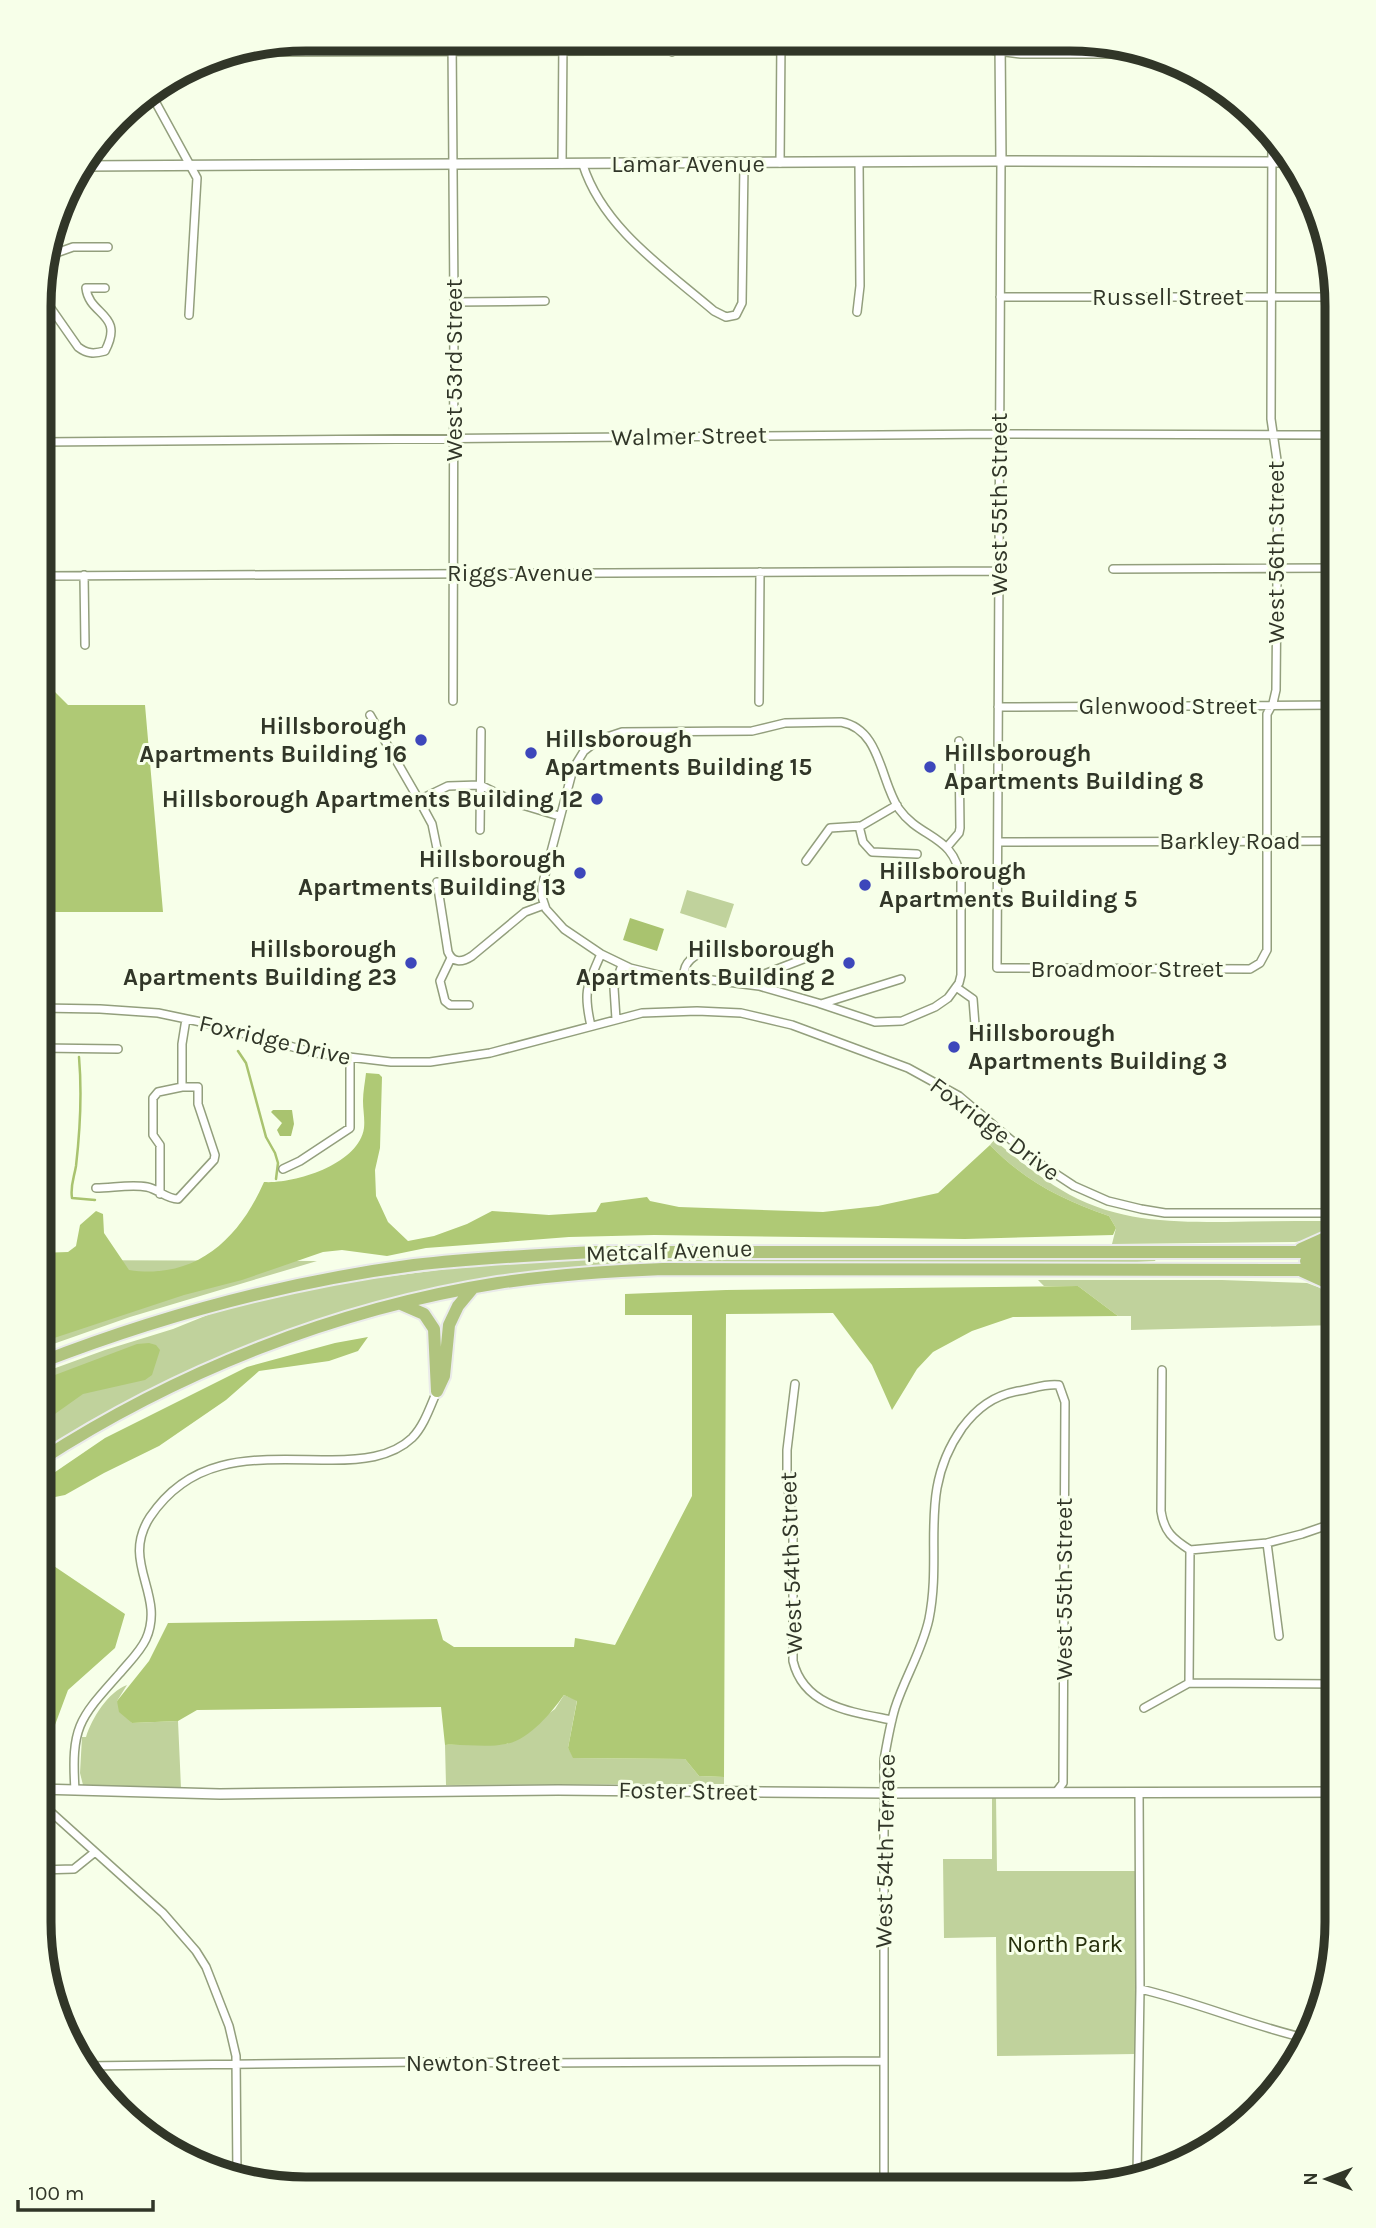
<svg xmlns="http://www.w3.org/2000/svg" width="1376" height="2228" viewBox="0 0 1376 2228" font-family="Karla,sans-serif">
<rect width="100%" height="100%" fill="#f7ffe9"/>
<!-- green -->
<path fill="#c0d29c" d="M687,890L734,904L726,928L680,913Z
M994,1140C1021,1162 1047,1184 1078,1199C1126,1222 1175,1222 1226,1222C1259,1221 1291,1221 1324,1221L1325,1225C1320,1239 1308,1240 1295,1242L1112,1244L1116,1228L1109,1216C1061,1199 1026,1182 990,1145Z
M1157,1257L1155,1261L1101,1264L591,1268L312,1323L240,1349L158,1385L72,1432L39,1453V1374L105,1350L173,1329L220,1310L295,1292L361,1280L485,1264L605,1259Z
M39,1260L317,1261L130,1317L39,1349Z
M1038,1280H1222L1307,1283L1323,1289L1337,1301V1325L1131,1330V1316H1118L1078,1286H1044Z
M127,1685L117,1701L132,1723L178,1721L181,1788H89L83,1785L80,1773L82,1737H86C92,1718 108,1692 127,1685Z
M564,1695L577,1700L568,1748L574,1758L685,1759L699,1776L724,1777V1784L446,1785L445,1745L507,1744L555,1709Z
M992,1796H996L997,1871H1135V2054L997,2056L996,1937L944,1938L943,1859H992Z"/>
<!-- forest -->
<path fill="#afc975" d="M40,677L68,705H145L163,912H40Z
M366,1073L379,1074L382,1077L380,1148L375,1170L376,1196L388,1222L408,1241L434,1236L467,1224L492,1211L549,1215L596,1212L601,1203L647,1197L650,1201L679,1207L823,1212L878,1206L938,1193L990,1145C1026,1182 1061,1199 1109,1216L1116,1228L1113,1235L965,1239L654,1235L569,1237L506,1242L426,1248L387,1256L342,1250L323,1252L242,1280L184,1295L39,1343V1253L68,1252L76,1246L80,1225L96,1211L103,1214L104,1233L129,1270C196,1280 239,1239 264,1182C295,1184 359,1164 364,1128C365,1119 363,1110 363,1101C363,1092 365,1082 366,1073Z
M1078,1286L1118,1316L1013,1317L972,1331L933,1352L917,1369L892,1410L872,1365L833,1313L726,1314L724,1777L699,1776L685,1759L573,1758L568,1748L577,1701L564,1695C551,1713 529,1740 506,1744C487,1748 464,1744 445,1745L441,1707L197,1710L178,1721L132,1723L119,1712L117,1701L149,1661L168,1623L437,1619L443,1640L454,1647H574L575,1638L615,1645L692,1496V1315H625V1294L726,1290Z
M368,1337L358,1351L329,1361L259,1371L226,1400L159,1446L104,1473L65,1495L50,1498L39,1550V1483L105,1438L247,1367L335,1343Z
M149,1343L156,1345L160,1350L152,1375L145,1380L83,1394L52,1416L39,1421V1381L137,1344Z
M39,1556L125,1614L115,1648L68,1690L49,1741L39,1738Z"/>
<!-- water -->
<path fill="#a9c36f" d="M630,918L664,929L657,951L623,940Z
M273,1110H292L294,1124L291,1136H280L277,1130L282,1123L271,1112Z"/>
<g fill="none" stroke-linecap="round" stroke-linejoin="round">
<!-- stream -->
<path stroke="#a9c36f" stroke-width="2.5" d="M238,1051L246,1063L266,1137L275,1153L278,1163L276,1179
M79,1057C82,1092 80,1131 76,1166C74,1178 70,1186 72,1198L95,1200"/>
<defs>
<path id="minor" d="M452,39L454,302L453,701
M237,52L990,50L1021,54H1155
M672,52V40
M150,92L197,178L189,315
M1001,161L997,968L1250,969L1260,963L1267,950V714L1273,703L1276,690L1278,467L1271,419L1272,133
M780,163L781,40
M562,164L563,39
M583,165C603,228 665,269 714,311L726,317L736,315L742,303L744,164
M45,257L73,247H108
M41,294L78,347C87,354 94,354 105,351C125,313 89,316 86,288H105
M1000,297H1336
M454,302L545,301
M857,312L860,286L859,163
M41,442L1000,434L1337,435
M1113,569L1337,568
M84,575L85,645
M40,576L999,571
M759,702L760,572
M998,707L1337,705
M370,715L419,800L448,786L480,785L519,804L559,816
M841,722C881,729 880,781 899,809C921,840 955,834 961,881V975L959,983L948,998L935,1007L902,1021L875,1022L818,1003L759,986L704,979L667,977L630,968L601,954L564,929L546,909L542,897V886L573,769L584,751L598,740L622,732L752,731L785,723Z
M419,800L432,824L440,863
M859,826L863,842L872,852L917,854
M480,830L481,731
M998,842L1337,841
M947,847L959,833L960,828L959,741
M806,861L830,828L861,826L897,805
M437,882L448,952C453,964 463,962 472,956L525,912L544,905
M451,958L440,981L445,1001L450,1005H469
M684,978C682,957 702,953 718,944
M741,983L806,958
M956,987L973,999L975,1025
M821,1004L901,979
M40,1008L100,1009L158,1013L201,1022L315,1053L391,1062H430L490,1053L642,1013L697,1011L741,1013L792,1025L908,1068L959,1096L1036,1161L1074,1186L1108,1201L1141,1209L1165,1213H1337
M616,1019L614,988L622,965
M591,1026C583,991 587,986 601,954
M40,1048L118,1049
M283,1169L300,1161L350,1128V1058
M96,1188C112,1188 131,1184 147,1187C158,1189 166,1199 178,1199L214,1160L215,1155L198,1104V1087H182V1044L186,1019
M160,1194V1145L153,1135V1098L158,1092L182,1087
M1162,1370L1161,1511C1164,1532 1173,1539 1190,1550L1189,1683
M795,1384L787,1450V1479L793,1528V1661C804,1707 852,1712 892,1720
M1267,1543L1279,1636
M1190,1550L1267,1543L1302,1534L1337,1522
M1189,1683L1337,1684
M1144,1708L1189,1683
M75,1790C71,1726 79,1719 120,1673C129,1662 140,1652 146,1639C166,1594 120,1563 150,1517C195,1450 262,1460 332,1460C359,1460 391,1458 412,1438C424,1426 430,1407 437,1391
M39,1796L43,1805L163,1913L196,1951L206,1967L229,2026L236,2056L237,2178
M39,1870L74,1869L95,1852
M1140,1989C1197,2002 1251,2026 1309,2039
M83,2066L421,2062L534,2063L883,2061
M1137,2176L1140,1989L1139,1792
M884,2189V1760C887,1743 890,1725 895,1708C905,1677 922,1651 929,1619C943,1549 917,1492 962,1428C977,1408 993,1396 1018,1391C1032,1389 1046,1383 1059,1385L1065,1402L1063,1783L1057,1791"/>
<path id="tertiary" d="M1000,41L1001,161
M82,166L1001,161L1294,162
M39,1789L220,1794L558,1790L884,1793L1337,1792"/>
<path id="trunk" d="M1301,1249L1330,1236L1337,1230
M1306,1261L1337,1260
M1302,1271L1324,1281L1337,1292
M401,1304L424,1314L434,1329L437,1391
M39,1363C160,1316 285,1282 414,1265C474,1258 534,1255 594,1252H1337
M437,1391L444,1376L449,1325L458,1306L473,1288
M39,1461C178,1371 335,1309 498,1283C553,1275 608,1271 663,1269L1337,1270"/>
</defs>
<!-- minor casing -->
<use href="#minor" stroke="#939f7d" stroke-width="10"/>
<!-- tertiary casing -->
<use href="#tertiary" stroke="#939f7d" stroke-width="12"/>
<!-- trunk casing -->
<use href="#trunk" stroke="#eaebea" stroke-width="16"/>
<!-- minor -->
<use href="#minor" stroke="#fff" stroke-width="7"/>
<!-- tertiary -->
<use href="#tertiary" stroke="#fff" stroke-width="9"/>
<!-- trunk -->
<use href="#trunk" stroke="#b0c47e" stroke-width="12"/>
</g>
<!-- markers -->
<g fill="#3d47bb" stroke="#f7ffe9" stroke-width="2.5">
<circle cx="421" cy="740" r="7"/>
<circle cx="531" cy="753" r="7"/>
<circle cx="930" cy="767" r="7"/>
<circle cx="597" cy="799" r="7"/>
<circle cx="580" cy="873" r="7"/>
<circle cx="865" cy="885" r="7"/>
<circle cx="411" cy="963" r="7"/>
<circle cx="849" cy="963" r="7"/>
<circle cx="954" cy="1047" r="7"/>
</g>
<g text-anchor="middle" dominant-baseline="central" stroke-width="6" stroke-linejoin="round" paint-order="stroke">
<!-- street labels -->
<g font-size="24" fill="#313628" stroke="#f7ffe9">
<text x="688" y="164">Lamar Avenue</text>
<text x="1168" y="297">Russell Street</text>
<text transform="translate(454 370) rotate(-90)">West 53rd Street</text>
<text transform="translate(689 436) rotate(-1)">Walmer Street</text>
<text transform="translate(999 504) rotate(-90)">West 55th Street</text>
<text transform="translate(1276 552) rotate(-90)">West 56th Street</text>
<text x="520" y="573">Riggs Avenue</text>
<text x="1168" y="706">Glenwood Street</text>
<text x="1230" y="841">Barkley Road</text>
<text x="1127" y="969">Broadmoor Street</text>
<text transform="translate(275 1040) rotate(13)">Foxridge Drive</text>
<text transform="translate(995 1129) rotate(37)">Foxridge Drive</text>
<text transform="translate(669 1251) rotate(-2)">Metcalf Avenue</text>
<text transform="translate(791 1563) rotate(-92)">West 54th Street</text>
<text transform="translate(1064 1589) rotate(-90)">West 55th Street</text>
<text transform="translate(688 1791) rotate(1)">Foster Street</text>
<text transform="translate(885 1851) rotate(-89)">West 54th Terrace</text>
<text x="483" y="2063">Newton Street</text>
</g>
<!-- poi labels -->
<g font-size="24" font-weight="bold" fill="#313628" stroke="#f7ffe9" text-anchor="end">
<text x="407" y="726">Hillsborough<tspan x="407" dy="28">Apartments Building 16</tspan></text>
<text x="545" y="739" text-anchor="start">Hillsborough<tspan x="545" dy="28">Apartments Building 15</tspan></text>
<text x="944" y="753" text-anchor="start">Hillsborough<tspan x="944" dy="28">Apartments Building 8</tspan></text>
<text x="583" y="799">Hillsborough Apartments Building 12</text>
<text x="566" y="859">Hillsborough<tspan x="566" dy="28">Apartments Building 13</tspan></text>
<text x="879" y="871" text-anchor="start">Hillsborough<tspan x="879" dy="28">Apartments Building 5</tspan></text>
<text x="397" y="949">Hillsborough<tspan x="397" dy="28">Apartments Building 23</tspan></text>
<text x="835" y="949">Hillsborough<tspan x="835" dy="28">Apartments Building 2</tspan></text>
<text x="968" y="1033" text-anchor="start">Hillsborough<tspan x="968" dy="28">Apartments Building 3</tspan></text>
</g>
<!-- park labels -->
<g font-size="24" fill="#252f0b" stroke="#f7ffe9">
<text x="1065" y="1944">North Park</text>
</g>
</g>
<!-- crop -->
<path d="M0 0H1376V2228H0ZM306 51H1070A255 255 0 0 1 1325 306V1922A255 255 0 0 1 1070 2177H306A255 255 0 0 1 51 1922V306A255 255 0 0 1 306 51Z" fill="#f7ffe9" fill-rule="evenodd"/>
<path fill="none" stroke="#313628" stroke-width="9" d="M306 51H1070A255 255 0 0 1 1325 306V1922A255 255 0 0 1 1070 2177H306A255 255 0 0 1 51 1922V306A255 255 0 0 1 306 51Z"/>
<!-- north arrow -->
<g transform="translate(1327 2179) rotate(270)" stroke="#f7ffe9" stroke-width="5" paint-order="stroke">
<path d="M0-5L12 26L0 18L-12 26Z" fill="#313628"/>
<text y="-10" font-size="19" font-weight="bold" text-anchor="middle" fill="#313628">N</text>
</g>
<!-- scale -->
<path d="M18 2200v10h135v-10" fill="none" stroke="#313628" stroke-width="3.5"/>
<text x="28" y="2200" font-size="21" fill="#313628" stroke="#f7ffe9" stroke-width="5" paint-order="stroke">100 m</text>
</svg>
